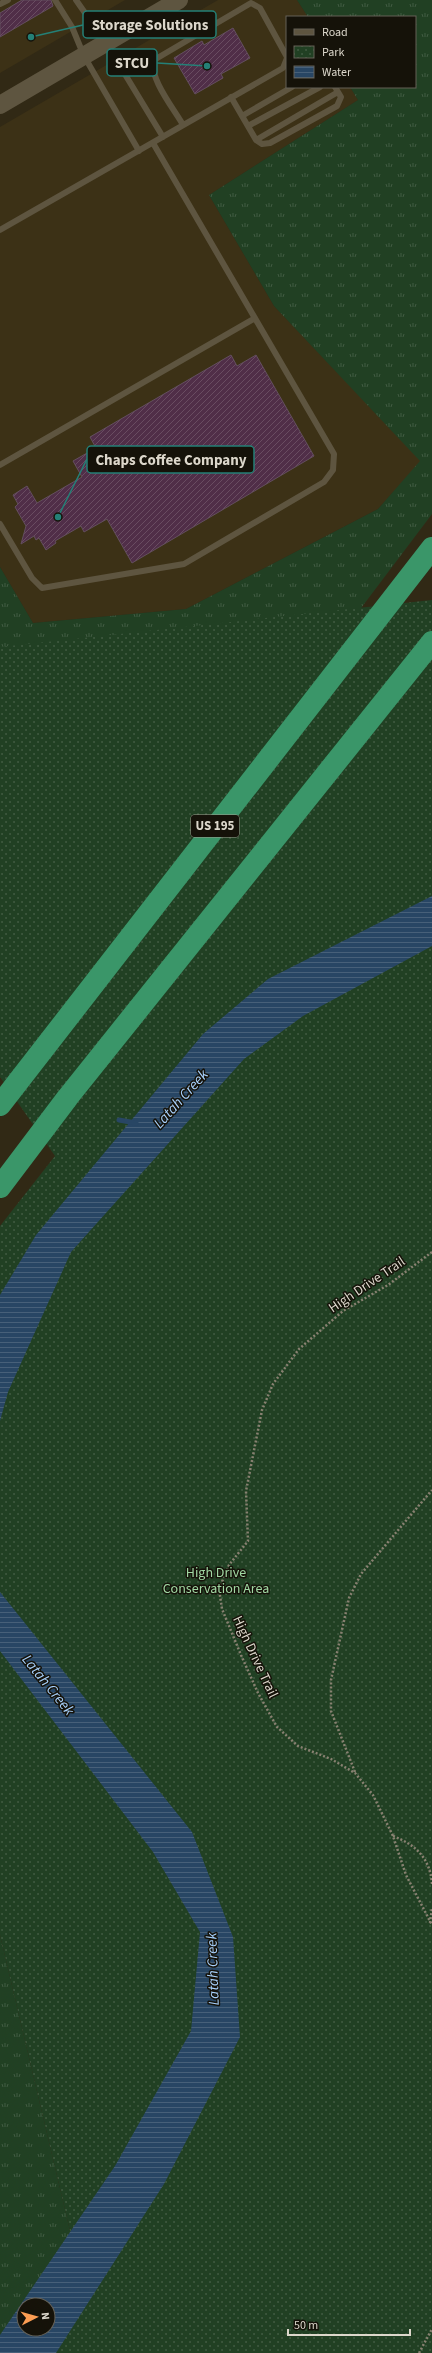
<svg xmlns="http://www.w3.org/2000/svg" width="432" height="2353" viewBox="0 0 432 2353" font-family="'Source Sans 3',sans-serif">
<defs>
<pattern id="grass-tufts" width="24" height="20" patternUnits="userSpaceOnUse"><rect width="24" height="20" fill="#214023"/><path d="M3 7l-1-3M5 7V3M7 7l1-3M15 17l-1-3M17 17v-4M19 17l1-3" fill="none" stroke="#415b42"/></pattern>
<pattern id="park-dots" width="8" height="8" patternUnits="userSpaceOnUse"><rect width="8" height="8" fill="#214023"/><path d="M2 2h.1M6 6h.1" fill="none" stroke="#415b42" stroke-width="1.8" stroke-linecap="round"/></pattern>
<pattern id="water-rules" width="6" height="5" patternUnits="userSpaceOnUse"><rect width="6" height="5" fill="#284664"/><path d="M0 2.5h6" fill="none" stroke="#476079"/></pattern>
<pattern id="building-hatch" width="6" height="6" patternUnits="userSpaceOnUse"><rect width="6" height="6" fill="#502e48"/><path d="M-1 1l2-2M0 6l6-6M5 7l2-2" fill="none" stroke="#694c61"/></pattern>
</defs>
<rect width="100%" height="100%" fill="#312915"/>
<!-- built -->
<path fill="#3c3116" d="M0,0H125L0,73Z
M218,0H297L308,17H287V87H350L358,100L209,195L274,306L421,461L378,509L186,609L33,623L0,567V127Z"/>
<!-- grass -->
<path fill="url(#grass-tufts)" d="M297,0H432V514L223,791L0,1078V567L33,623L186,609L378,509L420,461L274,306L209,195L358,100L350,87H415V17H308Z
M0,1935L71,2235L24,2305V2329L20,2353H0Z"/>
<!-- park -->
<path fill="url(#park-dots)" d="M432,600V2353H20L48,2329V2305L71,2235L0,1935V1226L55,1156L0,1077V647Z"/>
<!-- water -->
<path fill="url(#water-rules)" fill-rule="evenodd" d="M432,896V946L303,1016L244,1059L71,1252L8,1392L0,1421V1295L36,1235L203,1034L268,979Z
M0,1592L192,1832L233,1937L240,2037L164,2184L56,2353H0V2335L115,2166L191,2031L200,1932L153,1852L0,1651ZM24,2305H48V2329H24Z"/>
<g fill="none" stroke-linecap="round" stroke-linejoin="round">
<!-- stream -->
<path stroke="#284664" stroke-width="5" d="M119,1120L136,1123"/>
</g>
<!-- building -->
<path fill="url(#building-hatch)" stroke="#634f5e" d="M22,0H51L53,6L0,37V13Z
M233,28L250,58L221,74L223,78L195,94L174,58L202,41L204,45Z
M231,355L237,366L256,355L314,456L132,563L107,519L84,532L81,526L55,541L56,543L46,550L39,538L36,540L34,536L21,544L26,526L15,507L18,504L13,495L27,486L37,503L82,477L73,461L96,448L90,437Z"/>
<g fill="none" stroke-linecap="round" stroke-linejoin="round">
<!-- path -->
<path stroke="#888171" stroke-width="2.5" stroke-dasharray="2 2" stroke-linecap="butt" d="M432,1252L388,1285L343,1311L299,1349L273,1384L262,1410L246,1491L248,1541L229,1565L219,1589L222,1609L241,1655L258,1693L277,1727L298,1746L331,1759L355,1773L373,1795L393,1836L406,1875L432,1925
M355,1772L331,1711V1680L349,1598L361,1574L432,1490
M393,1836C416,1845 430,1858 432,1884
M430,1923L432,1908
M419,2353L432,2329"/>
<!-- lane -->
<path stroke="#5e5540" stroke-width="6" d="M55,0L72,27L84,56L139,151
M76,0L106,43L163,137
M0,4L8,0
M231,97L256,140L262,144L270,143L337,106L341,97L335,87
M242,116L292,87
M183,125C174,109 148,77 154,60L251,3L260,8L287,57
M248,126L320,87
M256,140L338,92
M0,230L283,68L287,58
M0,465L255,318
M0,524L32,578L42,588L184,564L324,482L333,470L334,454L153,143"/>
<!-- secondary -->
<path stroke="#5e5540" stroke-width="18" d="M0,105L179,0"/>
<!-- highway -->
<path stroke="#3a9669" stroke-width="22" d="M0,1105L432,548
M0,1187L68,1097L432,642"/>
</g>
<g text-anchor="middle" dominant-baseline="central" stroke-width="3" stroke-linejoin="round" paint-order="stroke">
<!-- shield labels -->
<rect fill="#151209" stroke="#a09c91" stroke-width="1" x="191" y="815" width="48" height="22" rx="3"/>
<g font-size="13" font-weight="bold" fill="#dcd7cb">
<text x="215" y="826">US 195</text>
</g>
<!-- street labels -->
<g font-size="14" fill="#dcd7cb" stroke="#151209">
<text transform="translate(367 1285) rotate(-34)">High Drive Trail</text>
<text transform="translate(255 1657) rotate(65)">High Drive Trail</text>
</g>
<!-- park labels -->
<g font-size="14" fill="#a1d8a3" stroke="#151209">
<text x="216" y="1573">High Drive<tspan x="216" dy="16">Conservation Area</tspan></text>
</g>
<!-- water labels -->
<g font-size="15" font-style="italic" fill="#a7d0fb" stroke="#151209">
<text transform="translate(181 1099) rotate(-48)">Latah Creek</text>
<text transform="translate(48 1685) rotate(51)">Latah Creek</text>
<text transform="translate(213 1969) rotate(-92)">Latah Creek</text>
</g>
</g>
<!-- callouts -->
<path fill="none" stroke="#248077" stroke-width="1.5" d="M31 37L83 25M207 66L157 63M58 517L87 459"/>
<g fill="#248077" stroke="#151209" stroke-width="1.5">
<circle cx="31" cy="37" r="4"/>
<circle cx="207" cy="66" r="4"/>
<circle cx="58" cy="517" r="4"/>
</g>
<g fill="#151209" stroke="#248077" stroke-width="1.5">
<rect x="83" y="11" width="133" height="27" rx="4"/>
<rect x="107" y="49" width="50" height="27" rx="4"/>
<rect x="87" y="446" width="167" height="27" rx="4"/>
</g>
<g font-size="15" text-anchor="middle" font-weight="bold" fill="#dcd7cb">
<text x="150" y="30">Storage Solutions</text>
<text x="132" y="68">STCU</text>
<text x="171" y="465">Chaps Coffee Company</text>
</g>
<!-- legend -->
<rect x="286" y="16" width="130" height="72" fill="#151209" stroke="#656157"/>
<rect x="294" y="29" width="20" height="6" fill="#5e5540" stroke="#656157"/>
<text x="322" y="36" font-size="12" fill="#dcd7cb">Road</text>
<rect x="294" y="46" width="20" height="12" fill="url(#park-dots)" stroke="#656157"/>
<text x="322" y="56" font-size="12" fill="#dcd7cb">Park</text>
<rect x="294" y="66" width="20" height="12" fill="url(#water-rules)" stroke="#656157"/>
<text x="322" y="76" font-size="12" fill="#dcd7cb">Water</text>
<!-- north arrow -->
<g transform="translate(36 2317) rotate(84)"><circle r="19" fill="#151209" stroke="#656157"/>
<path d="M0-3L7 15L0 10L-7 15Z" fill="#fc9d53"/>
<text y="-6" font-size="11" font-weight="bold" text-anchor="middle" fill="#dcd7cb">N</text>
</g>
<!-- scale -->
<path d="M288 2329v6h122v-6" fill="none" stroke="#dcd7cb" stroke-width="2"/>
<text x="294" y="2329" font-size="12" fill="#dcd7cb" stroke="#151209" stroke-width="3" paint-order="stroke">50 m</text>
</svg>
